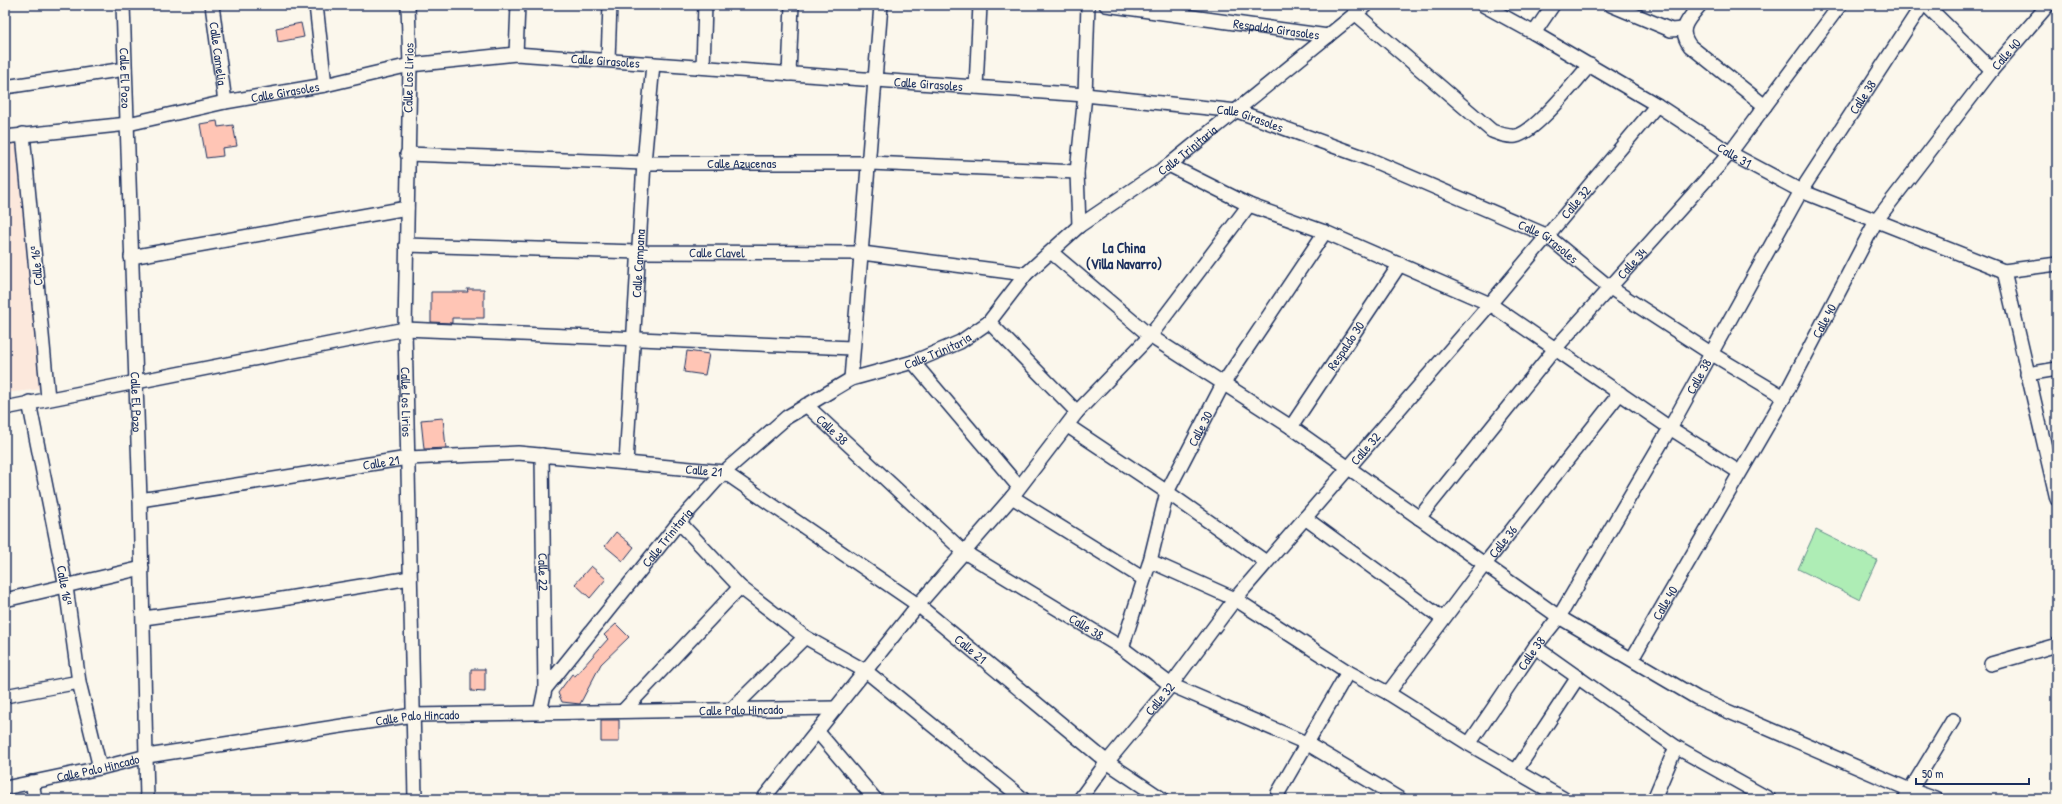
<svg xmlns="http://www.w3.org/2000/svg" width="2062" height="804" viewBox="0 0 2062 804" font-family="'Patrick Hand',sans-serif">
<rect width="100%" height="100%" fill="#fbf7ec"/>
<filter id="ink" filterUnits="userSpaceOnUse"><feTurbulence type="fractalNoise" baseFrequency=".025" numOctaves="2"/><feDisplacementMap in="SourceGraphic" scale="8" xChannelSelector="R" yChannelSelector="G"/><feConvolveMatrix kernelMatrix="1 2 1 2 8 2 1 2 1" color-interpolation-filters="sRGB"/></filter>
<g filter="url(#ink)">
<!-- built -->
<path fill="#fce8dc" d="M19,142L41,389L5,393V144Z"/>
<!-- green -->
<path fill="#aeedb5" stroke="#648e8a" d="M1816,530L1877,560L1859,599L1798,569Z"/>
<!-- building -->
<path fill="#ffc5b5" stroke="#1b2f5e" d="M301,23L304,37L278,42L276,28Z
M217,121L218,127L233,125L237,146L222,148L223,156L206,158L200,124Z
M467,289H484V318H452V323L431,322V292H468Z
M687,351L709,354L705,375L684,372Z
M443,418L446,448L424,449L421,420Z
M616,532L634,547L623,561L605,546Z
M591,566L606,579L590,598L575,584Z
M616,624L629,637L601,664L580,704L562,702L558,693L572,674L575,676L608,639L604,635Z
M471,669H485V692L471,691Z
M601,720H619V742H601Z"/>
<g fill="none" stroke-linecap="round" stroke-linejoin="round">
<defs>
<g id="street">
<path id="s1" d="M123,5L140,500L147,799"/>
<path id="s2" d="M212,5L225,102"/>
<path d="M316,5L325,85"/>
<path id="s3" d="M408,5L410,65L405,329L415,799"/>
<path id="s4" d="M1106,5L1328,36"/>
<path id="s5" d="M1483,5L1534,33L1657,105L1730,153L1801,191L2004,271L2057,264"/>
<path d="M1611,5L1671,30L1683,29"/>
<path d="M1700,5C1688,20 1677,29 1690,46L1765,106"/>
<path d="M1926,5L1992,70"/>
<path d="M1356,14L1492,131C1500,134 1507,137 1516,136C1536,132 1575,81 1590,65"/>
<path d="M1534,33L1553,5"/>
<path d="M516,54L518,5"/>
<path d="M608,60L610,5"/>
<path d="M703,67L705,5"/>
<path d="M789,74L792,5"/>
<path d="M5,87L125,69"/>
<path d="M976,87L980,5"/>
<path d="M23,134L48,398"/>
<path id="s6" d="M5,137L128,124L225,102L325,85L410,65L516,54L1085,95L1237,111L1369,159L1546,235L1609,287L1712,354L1784,397"/>
<path id="s7" d="M407,154L644,163H870L1077,172"/>
<path d="M1169,165L1249,205L1325,232L1490,304L1670,428L1739,472"/>
<path d="M1079,226L1077,172L1085,95L1088,5"/>
<path id="s8" d="M406,245L639,252L862,253L1026,274"/>
<path d="M1051,252L1150,336L1291,427L1559,617L1697,698L1910,790L1936,799"/>
<path d="M131,257L407,208"/>
<path d="M2004,271L2057,499"/>
<path d="M989,322L1077,412"/>
<path d="M913,362L1019,487"/>
<path d="M2027,374L2057,369"/>
<path d="M851,379L881,5"/>
<path d="M29,402L66,587L79,682L100,768"/>
<path id="s9" d="M806,405L964,552L1122,648L1171,685L1306,743L1400,799"/>
<path d="M5,408L405,329L852,348"/>
<path d="M1068,426L1167,492L1266,562"/>
<path id="s10" d="M1291,427L1400,264"/>
<path id="s11" d="M542,455L545,689"/>
<path id="s12" d="M626,463L644,163L653,64"/>
<path d="M1012,497L1144,579"/>
<path id="s13" d="M140,500L408,458L518,453L724,472L918,605L1107,762L1162,799"/>
<path d="M1305,518L1443,619"/>
<path id="s14" d="M1419,518L1554,350L1730,153L1840,5"/>
<path d="M679,522L740,587L805,637L867,672L1023,799"/>
<path d="M1150,561L1235,599L1348,672L1388,693L1469,744L1564,799"/>
<path d="M5,600L142,568"/>
<path d="M144,618L276,600L410,578"/>
<path d="M1535,647L1676,747L1769,799"/>
<path id="s15" d="M1122,648L1150,561L1167,492L1223,384L1325,232"/>
<path id="s16" d="M1632,659L1784,397L1876,221L1992,70L2048,5"/>
<path d="M1991,664L2057,645"/>
<path id="s17" d="M1388,693L1484,565L1620,393"/>
<path d="M5,696L79,682"/>
<path d="M733,708L805,637"/>
<path d="M624,710L740,587"/>
<path id="s18" d="M540,713L545,689L679,522L724,472L787,417L851,379L913,362L960,342L989,322L1026,274L1079,226L1169,165L1366,5"/>
<path d="M817,731L875,799"/>
<path id="s19" d="M1469,744L1535,647L1559,617L1670,428L1801,191L1922,5"/>
<path d="M1516,771L1578,677"/>
<path d="M32,782L35,799"/>
<path id="s20" d="M5,788L100,768L147,756L413,715L836,708"/>
<path d="M763,799L918,605L1012,497L1077,412L1150,336L1249,205"/>
<path id="s21" d="M1080,799L1107,762L1171,685L1235,599L1490,304L1657,105"/>
<path d="M1279,799L1278,793L1348,672"/>
<path d="M1654,799L1676,747"/>
<path d="M1905,799L1953,720"/>
</g>
</defs>
<!-- street casing -->
<use href="#street" stroke="#1b2f5e" stroke-width="16"/>
<!-- street -->
<use href="#street" stroke="#fbf7ec" stroke-width="13"/>
</g>
</g>
<g text-anchor="middle" dominant-baseline="central" stroke-width="3" stroke-linejoin="round" paint-order="stroke">
<!-- street labels -->
<g font-size="13" fill="#1b2f5e" stroke="#fbf7ec">
<text stroke="none"><textPath href="#s4" startOffset="172">Respaldo Girasoles</textPath></text>
<text stroke="none"><textPath href="#s2" startOffset="49">Calle Camelia</textPath></text>
<text stroke="none"><textPath href="#s16" startOffset="713">Calle 40</textPath></text>
<text stroke="none"><textPath href="#s6" startOffset="608">Calle Girasoles</textPath></text>
<text stroke="none"><textPath href="#s1" startOffset="73">Calle El Pozo</textPath></text>
<text transform="translate(408 78) rotate(-89)">Calle Los Lirios</text>
<text stroke="none"><textPath href="#s6" startOffset="932">Calle Girasoles</textPath></text>
<text stroke="none"><textPath href="#s6" startOffset="284">Calle Girasoles</textPath></text>
<text stroke="none"><textPath href="#s19" startOffset="758">Calle 38</textPath></text>
<text stroke="none"><textPath href="#s6" startOffset="1256">Calle Girasoles</textPath></text>
<text stroke="none"><textPath href="#s18" startOffset="879">Calle Trinitaria</textPath></text>
<text stroke="none"><textPath href="#s5" startOffset="293">Calle 31</textPath></text>
<text stroke="none"><textPath href="#s7" startOffset="335">Calle Azucenas</textPath></text>
<text stroke="none"><textPath href="#s21" startOffset="776">Calle 32</textPath></text>
<text stroke="none"><textPath href="#s6" startOffset="1580">Calle Girasoles</textPath></text>
<text stroke="none"><textPath href="#s8" startOffset="311">Calle Clavel</textPath></text>
<text stroke="none"><textPath href="#s14" startOffset="332">Calle 34</textPath></text>
<text stroke="none"><textPath href="#s12" startOffset="200">Calle Campana</textPath></text>
<text transform="translate(36 266) rotate(-95)">Calle 16ª</text>
<text stroke="none"><textPath href="#s16" startOffset="389">Calle 40</textPath></text>
<text stroke="none"><textPath href="#s10" startOffset="98">Respaldo 30</textPath></text>
<text stroke="none"><textPath href="#s18" startOffset="555">Calle Trinitaria</textPath></text>
<text stroke="none"><textPath href="#s19" startOffset="434">Calle 38</textPath></text>
<text stroke="none"><textPath href="#s1" startOffset="397">Calle El Pozo</textPath></text>
<text stroke="none"><textPath href="#s3" startOffset="397">Calle Los Lirios</textPath></text>
<text stroke="none"><textPath href="#s15" startOffset="234">Calle 30</textPath></text>
<text stroke="none"><textPath href="#s9" startOffset="36">Calle 38</textPath></text>
<text stroke="none"><textPath href="#s21" startOffset="452">Calle 32</textPath></text>
<text stroke="none"><textPath href="#s13" startOffset="244">Calle 21</textPath></text>
<text stroke="none"><textPath href="#s13" startOffset="568">Calle 21</textPath></text>
<text stroke="none"><textPath href="#s18" startOffset="219">Calle Trinitaria</textPath></text>
<text stroke="none"><textPath href="#s17" startOffset="190">Calle 36</textPath></text>
<text stroke="none"><textPath href="#s11" startOffset="117">Calle 22</textPath></text>
<text transform="translate(65 585) rotate(80)">Calle 16ª</text>
<text stroke="none"><textPath href="#s16" startOffset="65">Calle 40</textPath></text>
<text stroke="none"><textPath href="#s9" startOffset="359">Calle 38</textPath></text>
<text stroke="none"><textPath href="#s13" startOffset="892">Calle 21</textPath></text>
<text stroke="none"><textPath href="#s19" startOffset="110">Calle 38</textPath></text>
<text stroke="none"><textPath href="#s21" startOffset="128">Calle 32</textPath></text>
<text stroke="none"><textPath href="#s20" startOffset="743">Calle Palo Hincado</textPath></text>
<text stroke="none"><textPath href="#s20" startOffset="419">Calle Palo Hincado</textPath></text>
<text stroke="none"><textPath href="#s20" startOffset="95">Calle Palo Hincado</textPath></text>
</g>
<!-- neighbourhood labels -->
<g font-size="14" font-weight="bold" fill="#1b2f5e" stroke="#fbf7ec">
<text x="1124" y="247">La China<tspan x="1124" dy="16">(Villa Navarro)</tspan></text>
</g>
</g>
<!-- margin -->
<rect width="2062" height="804" fill="none" stroke="#fbf7ec" stroke-width="20"/>
<rect x="10" y="10" width="2042" height="784" fill="none" stroke="#1b2f5e" stroke-width="1.5" filter="url(#ink)"/>
<!-- scale -->
<path d="M1916 778v6h113v-6" fill="none" stroke="#1b2f5e" stroke-width="2"/>
<text x="1922" y="778" font-size="12" fill="#1b2f5e" stroke="#fbf7ec" stroke-width="3" paint-order="stroke">50 m</text>
</svg>
